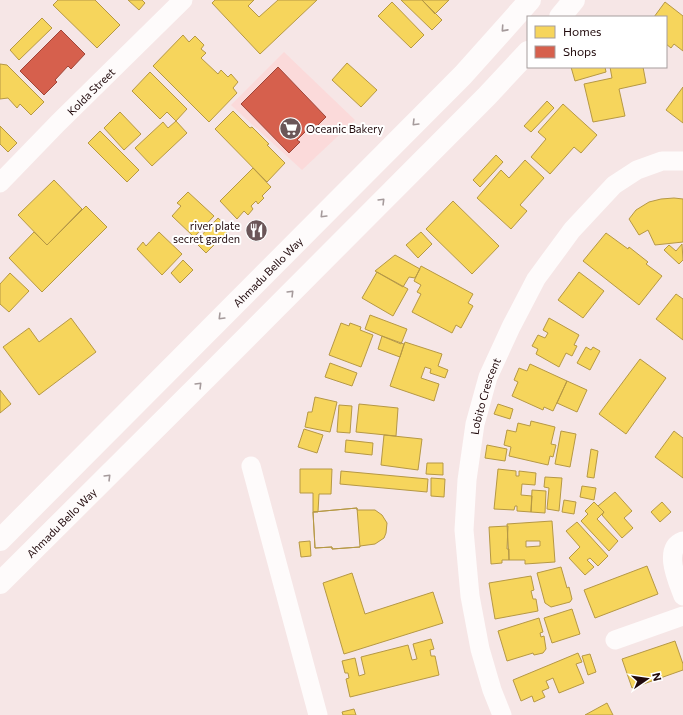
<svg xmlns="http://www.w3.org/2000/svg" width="683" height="715" viewBox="0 0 683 715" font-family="Commissioner,sans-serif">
<rect width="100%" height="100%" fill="#f6e6e6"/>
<!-- built -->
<path fill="#fbdada" d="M284,52L355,120L302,170L231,105Z"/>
<!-- homes -->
<path fill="#f6d55c" stroke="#b69844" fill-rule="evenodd" d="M58,0H95L120,25L97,48L53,5Z
M128,0H142L145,3L139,10Z
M215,0H254L248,6L259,17L278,0H317L260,54L212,3Z
M401,0H422L442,20L432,30Z
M422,0H449L435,14Z
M392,2L424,35L411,48L378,16Z
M665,2L683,16V51L674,44L671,48L666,44V17H654Z
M42,18L52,28L19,60L10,50Z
M183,35L189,42L195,36L204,45L201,49L206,53L201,58L218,74L221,70L228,77L231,74L238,82L233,88L237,93L209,122L153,66Z
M347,63L377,90L361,107L332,80Z
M0,64L7,65L44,102L31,115L20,104L17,108L8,98L0,99Z
M571,67H605L606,72L575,81Z
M610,67H643L646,83L619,89L625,116L593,122L584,84L612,78Z
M150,72L187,109L176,121L167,112L160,119L132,91Z
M683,87V123L666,110Z
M547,101L554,108L531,132L524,126Z
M563,104L597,135L581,153L574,147L550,174L531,157L546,139L538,132Z
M233,111L250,128L252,127L269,144L267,145L285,163L267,182L215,129Z
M120,112L141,134L124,150L104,128Z
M176,121L187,133L152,166L135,148L163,122L168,128Z
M0,126L17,143L8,152L0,144Z
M100,131L139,170L127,182L88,143Z
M496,155L503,162L480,187L473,180Z
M525,160L544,178L520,205L527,211L511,229L477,198L501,170L509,178Z
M253,168L271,187L262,196L264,198L258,204L256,201L251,206L253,209L248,215L244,211L237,219L220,201Z
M54,180L82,209L47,245L18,215Z
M188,192L214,216L194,237L172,216L181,206L177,203Z
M674,198L683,199V242L655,245L648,230L639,235L629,219L636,210L649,202L661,199Z
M453,201L499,246L472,274L426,229Z
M86,206L107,227L42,292L9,258L34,232L47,245Z
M218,218L230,229L206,253L195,242Z
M159,232L182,254L162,275L137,249L143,242L146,246Z
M421,232L432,244L418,258L406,245Z
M606,233L628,249L629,247L648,262L646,264L662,276L639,305L583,261Z
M682,244L683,260L679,264L664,250L669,245L676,251Z
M395,255L420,269L415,278L409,277L403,287L375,271Z
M183,260L193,270L180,283L171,273Z
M421,266L473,294L468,303L473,306L461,328L456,325L452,333L412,312L421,294L417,292L421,285L414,281Z
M377,272L408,289L393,316L362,298Z
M579,272L604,291L583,318L558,300Z
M10,273L29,291L9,312L0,304V284Z
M676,294L683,299V340L656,319Z
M370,315L407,329L401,344L365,329Z
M71,318L96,352L39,395L3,347L29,328L39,342Z
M549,318L579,335L574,345L577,346L572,356L566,353L559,367L536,354L538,349L532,346L538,335L545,338L548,333L543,330Z
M341,323L349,326L350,323L361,327L360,330L373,335L361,367L329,355Z
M382,336L404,344L400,357L378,349Z
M405,342L442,354L438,366L448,370L445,378L430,373L431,369L425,367L421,378L439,384L434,401L390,386Z
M586,347L591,350L593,347L600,351L590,370L577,363Z
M640,359L666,378L626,434L599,414Z
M330,363L357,373L352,386L325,377Z
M530,364L567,381L553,411L544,407L543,410L512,396L518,382L514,380L519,368L527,371Z
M567,381L587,390L577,412L557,403Z
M0,390L11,404L0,413Z
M315,397L337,402L330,432L305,427L308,412H312Z
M359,404L398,408L396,436L356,432Z
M498,404L513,409L510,419L494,414Z
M339,405L352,406L350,433L337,432Z
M531,421L555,427L551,444L556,445L553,457L550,456L548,465L509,456L511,447L504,445L507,430L516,432L518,423L530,426Z
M304,429L323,435L317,453L298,447Z
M561,431L576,434L570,467L555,464Z
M674,431L683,438V478L655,457Z
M384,435L422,439L418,470L381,465Z
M346,440L373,443L372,455L345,452Z
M487,445L507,449L505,461L485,458Z
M591,449L598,451L594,478L587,477Z
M427,463H443V475L426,474Z
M300,469H332L331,494H319L318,512H313V493H300Z
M498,469L516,471V476H519V471L536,473L535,485L522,484L521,495L532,496L531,512L517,511V506H515L514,510L494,509Z
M341,471L428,479L427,492L340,484Z
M545,477L562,478L559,511L547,509L549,488L544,487Z
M431,478L445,479L444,497L431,496Z
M582,486L596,488L594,500L580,497Z
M532,490L546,491L545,513L531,512Z
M615,492L632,511L624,518L633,528L622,538L602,515L604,512L598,506Z
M564,500L576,502L574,514L562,512Z
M594,502L604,512L597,519L618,541L609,551L581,521L588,514L585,511Z
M662,502L671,512L660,522L651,512Z
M357,508V510H375L382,515L387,523L386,533L384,538L375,544L360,546V547L332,549V547L315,548L313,512Z
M357,508L360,547L332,549V547L315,548L313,512Z
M552,521L555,562L525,564V560H509L507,524ZM526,541H540V546L526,547Z
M577,522L608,556L598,566L590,558L587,560L594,567L585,575L569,558L580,547L566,531Z
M508,526L507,549H509V560H502V563L491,564L489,527Z
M310,541L311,556L301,557L299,542Z
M647,566L658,594L595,618L584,590Z
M561,567L567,588L569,587L572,599L570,602L551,607L545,603L537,573Z
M352,573L365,614L433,592L443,623L344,654L323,583Z
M531,576L534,590L531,591L533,599H536L538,611L495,619L489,583Z
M572,609L580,634L552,643L544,618Z
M539,618L543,632L540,633L541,637L544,636L546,649L543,653L534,655L533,653L507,661L498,631Z
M431,639L434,649L430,650L431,656H435L439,675L350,697L346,679L349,678L348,673H345L342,661L355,658L359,676L365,674L361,657L408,645L412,660L417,659L413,644Z
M675,641L683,664V670L632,688L622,659Z
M578,653L582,662L576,664L584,683L559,693L553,678L546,681L549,688L542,691L545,697L534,702L532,696L521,701L513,680Z
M590,654L596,672L588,675L582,656Z
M607,703L613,715H585Z
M354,709L356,715H343L342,712Z"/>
<!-- shops -->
<path fill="#d6604d" stroke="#9f4639" d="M61,30L85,54L71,69L68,66L55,80L57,82L44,95L20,71Z
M278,67L326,117L314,129L311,126L297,140L300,142L289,153L241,104Z"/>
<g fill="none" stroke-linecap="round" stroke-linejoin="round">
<!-- minor -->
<g stroke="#fefbfb" stroke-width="19">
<path id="s1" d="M0,183L58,123L183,0"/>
<path d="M251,466L318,715"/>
<path d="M683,541C662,549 678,582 683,596"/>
<path d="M615,640L683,616"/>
<path id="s2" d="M502,715L492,690L480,649L470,596L464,530L467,480L475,424L488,377L511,327L536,279L572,230L614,185L637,170L662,161H683"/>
</g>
<!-- major -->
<g stroke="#fefbfb" stroke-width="22">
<path d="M560,17L574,0"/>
<path id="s3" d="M0,540L463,75L530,0"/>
<path id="s4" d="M0,583L207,377L487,96L528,52"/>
</g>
</g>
<!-- one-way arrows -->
<defs><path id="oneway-chevron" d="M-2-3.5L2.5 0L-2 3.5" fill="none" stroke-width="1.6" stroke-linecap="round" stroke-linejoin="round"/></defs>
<g stroke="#a59a9b">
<use href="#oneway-chevron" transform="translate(504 29) rotate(132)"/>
<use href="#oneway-chevron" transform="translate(415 123) rotate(135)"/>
<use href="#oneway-chevron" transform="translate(382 201) rotate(-45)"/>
<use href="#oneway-chevron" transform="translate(323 215) rotate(135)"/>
<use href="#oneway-chevron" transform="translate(291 293) rotate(-45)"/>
<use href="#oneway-chevron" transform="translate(221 317) rotate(135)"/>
<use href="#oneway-chevron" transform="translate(199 385) rotate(-45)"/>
<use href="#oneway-chevron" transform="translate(108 477) rotate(-45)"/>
</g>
<!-- icons -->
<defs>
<symbol id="supermarket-disc" viewBox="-11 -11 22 22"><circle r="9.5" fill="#6b5658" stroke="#fff"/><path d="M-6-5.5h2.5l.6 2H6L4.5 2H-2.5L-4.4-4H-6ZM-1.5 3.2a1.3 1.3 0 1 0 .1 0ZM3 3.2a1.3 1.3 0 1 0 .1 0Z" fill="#fff"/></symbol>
<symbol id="restaurant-disc" viewBox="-11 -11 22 22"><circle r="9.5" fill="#6b5658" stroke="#fff"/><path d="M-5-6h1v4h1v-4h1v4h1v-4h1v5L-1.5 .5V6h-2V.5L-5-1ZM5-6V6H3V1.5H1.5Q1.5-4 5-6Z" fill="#fff"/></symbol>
</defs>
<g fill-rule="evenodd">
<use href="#supermarket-disc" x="278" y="116" width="25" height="25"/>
<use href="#restaurant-disc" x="244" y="218" width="25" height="25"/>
</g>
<g text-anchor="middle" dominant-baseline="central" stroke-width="4" stroke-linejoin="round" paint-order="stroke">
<!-- street labels -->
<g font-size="11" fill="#20090b" stroke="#fff">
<text stroke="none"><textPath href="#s1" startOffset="129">Kolda Street</textPath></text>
<text stroke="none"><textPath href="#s3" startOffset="379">Ahmadu Bello Way</textPath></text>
<text stroke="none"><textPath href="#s2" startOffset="326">Lobito Crescent</textPath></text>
<text stroke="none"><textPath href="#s4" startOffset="86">Ahmadu Bello Way</textPath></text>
</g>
<!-- poi labels -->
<g font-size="11" fill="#20090b" stroke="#fff" text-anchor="start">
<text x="306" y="128">Oceanic Bakery</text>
<text x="240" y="225" text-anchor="end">river plate<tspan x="240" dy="13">secret garden</tspan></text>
</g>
</g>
<!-- legend -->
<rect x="527" y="16" width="140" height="52" fill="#ffffff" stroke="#a69d9d"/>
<rect x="535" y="26" width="20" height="12" fill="#f6d55c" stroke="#a69d9d"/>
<text x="563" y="36" font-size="12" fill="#20090b">Homes</text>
<rect x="535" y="46" width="20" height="12" fill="#d6604d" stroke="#a69d9d"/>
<text x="563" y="56" font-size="12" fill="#20090b">Shops</text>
<!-- north arrow -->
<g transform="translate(647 679) rotate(77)" stroke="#ffffff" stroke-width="3" paint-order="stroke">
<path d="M0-3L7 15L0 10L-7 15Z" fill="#20090b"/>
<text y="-6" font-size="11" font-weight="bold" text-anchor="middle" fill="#20090b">N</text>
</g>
</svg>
